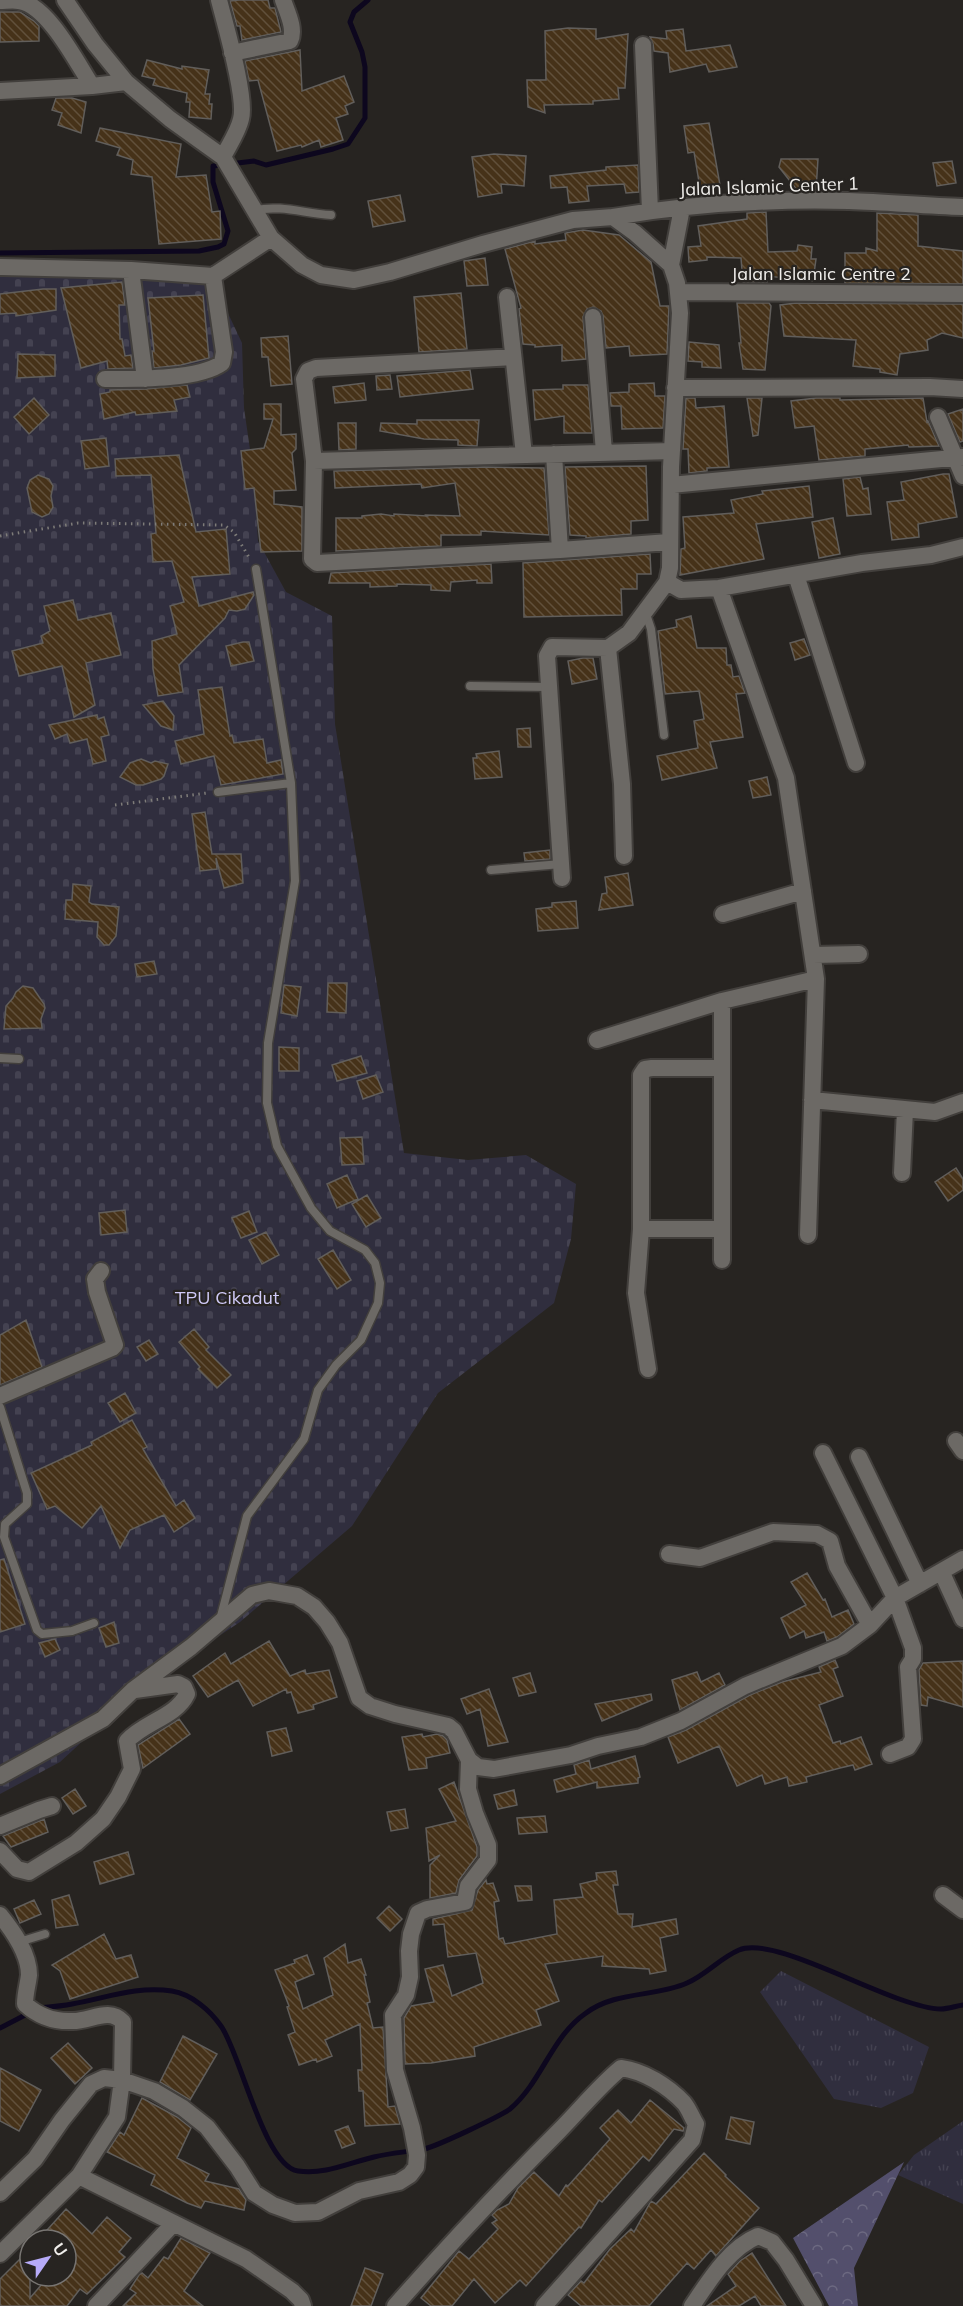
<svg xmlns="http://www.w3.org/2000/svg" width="963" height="2306" viewBox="0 0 963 2306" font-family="Mulish,sans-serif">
<defs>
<pattern id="grass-tufts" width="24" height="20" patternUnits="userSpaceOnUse" patternTransform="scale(1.5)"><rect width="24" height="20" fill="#302e3e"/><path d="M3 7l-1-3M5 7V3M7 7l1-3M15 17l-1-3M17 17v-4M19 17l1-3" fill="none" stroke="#444251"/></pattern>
<pattern id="forest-crowns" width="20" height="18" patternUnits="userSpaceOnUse" patternTransform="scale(1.5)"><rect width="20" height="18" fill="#534f6c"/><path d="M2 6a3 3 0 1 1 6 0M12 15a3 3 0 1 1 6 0" fill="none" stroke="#6c6981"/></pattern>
<pattern id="cemetery-stones" width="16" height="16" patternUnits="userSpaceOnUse" patternTransform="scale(1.5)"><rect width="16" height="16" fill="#302e3e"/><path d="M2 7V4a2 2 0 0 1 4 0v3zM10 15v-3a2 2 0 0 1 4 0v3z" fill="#444251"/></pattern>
<pattern id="building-back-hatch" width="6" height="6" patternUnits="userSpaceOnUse" patternTransform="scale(1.5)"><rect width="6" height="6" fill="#463219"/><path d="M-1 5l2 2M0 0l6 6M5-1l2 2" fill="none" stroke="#61503b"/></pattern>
</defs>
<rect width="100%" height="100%" fill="#272421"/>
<!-- grass -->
<path fill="url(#grass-tufts)" d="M781,1971L929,2047L913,2093L881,2108L834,2099L760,1992Z
M963,2121V2204L898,2175L914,2155Z"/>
<!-- forest -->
<path fill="url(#forest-crowns)" d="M904,2162L854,2268L858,2306H829L793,2238Z"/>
<!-- cemetery -->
<path fill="url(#cemetery-stones)" d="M0,273L210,275L242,343L244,408L254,477L258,541L286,592L332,616L335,724L404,1153L468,1160L526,1155L576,1184L571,1239L554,1303L438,1393L352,1526L240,1622L138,1690L60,1762L0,1794Z"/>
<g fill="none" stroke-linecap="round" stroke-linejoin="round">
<!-- stream -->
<path stroke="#0d071e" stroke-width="5" d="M0,253L199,251L218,247L224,244L228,231L213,182V166L254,161L266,165L333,149L348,144L365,118V67L362,52L350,22L354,12L368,0
M39,2008C50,2007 62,2006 72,2004C107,1998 135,1986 172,1991C191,1994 210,2010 221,2026C240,2052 264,2166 298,2171C324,2175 349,2163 374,2157C390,2153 407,2152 424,2149C435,2147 501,2116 510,2109C542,2082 551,2037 586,2013C615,1991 656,1997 687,1983C706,1975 720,1958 739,1950C777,1934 892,2008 941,2009C948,2009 956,2006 963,2005
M0,2028L31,2012"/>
</g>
<!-- building -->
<path fill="url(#building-back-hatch)" stroke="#615e5b" stroke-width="1.5" d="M239,0H268L270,8H275L281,32L242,40L240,26H237L230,1Z
M0,12H20L34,21L39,26V41L0,42Z
M568,28L596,29V39L628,34L625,88H618L619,99L593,101V104L544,105L545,113L528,107L527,80H546L545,31Z
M683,29L686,51L730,45L737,67L709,72L706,64L670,72L668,53L654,51L653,44L650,37L667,39L666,31Z
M300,50L302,91L344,76L354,102L345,106L348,114L336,118L343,140L321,147L319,140L302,147L301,145L277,151L258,80L249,81L245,61Z
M147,60L182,69V66L209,70L205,94H210L209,104H212L211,119L189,117L190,102H186L187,93L153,85L155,79L142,76Z
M56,98H72L86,102L81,133L58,125L62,113L52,110Z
M709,123L720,185L700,188L694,152L688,153L684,126Z
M100,128L181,144L176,177L206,175L212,212L220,211L221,239L159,244L152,177L131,174L133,160L117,155L120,148L96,141Z
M494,154L526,156L524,186L501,184L502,193L478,197L472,157Z
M781,159H818L816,190H797L779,167Z
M952,161L956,183L937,186L933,163Z
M638,165L639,192L626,193L624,184L587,186L589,201L569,203L567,187L551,188L550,176L606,170V167Z
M400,195L405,221L373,227L368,201Z
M766,212L768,252L797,251L798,245L812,247L811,259H816L813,281L767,276V282H743L741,258L707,257V260L689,262L688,247L701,246L698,226L747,219V213Z
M877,213L918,215V246L963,251V284L845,283V253H866V248L877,251Z
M583,230L619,235L651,262L660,306H669L667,354L630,356L629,346L606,348L603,316L601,311L593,307L587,309L583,317L586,359L562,361V345L535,347V345L523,344L519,309L521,308L505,249L535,241V244L566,240L565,233Z
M485,258L488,285L467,286L464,261Z
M122,282L125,305H119L120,339H122L125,356L131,355L133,368L108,369L107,361L81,368L61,288Z
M43,289H56V310L16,316V313L0,314V294Z
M461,293L467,349L419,352L414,297Z
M203,295L209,358L181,365L154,368L152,351H154L148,298Z
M737,303H769L771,306L765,370L743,369L739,343H741Z
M796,303L963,304V338L942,333L927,340L928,350L900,354L897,375L880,372V369L853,366L856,340L784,336L780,305Z
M288,336L292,384L271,386L268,357H262L261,338Z
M689,342L719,345L721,368L702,367V362L688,361Z
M18,354L55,355V376L17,378Z
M470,370L473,389L400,397L397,376Z
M390,375L392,389L377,390L376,376Z
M364,383L366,400L335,403L333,387Z
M654,383L655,396H665L663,428L622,429L621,406H611L610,393L629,392V384Z
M187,385L190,397L174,400L177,411L136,415L135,412L104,419L100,394L110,392V390L146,389Z
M563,385H588L592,433H564V416L535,420L533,390L563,389Z
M34,398L49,415L29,434L14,417Z
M686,398H695L696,408L724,406L729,467L707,468V471L689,473L688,449H683Z
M747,398H762L758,435L753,436Z
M816,398H840V400L923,398L927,422L928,421L939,446L909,447L908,445L865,449V456L819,460L814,426L795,428L791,401Z
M264,404H281V435L296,434V449L292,453L296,490L274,491V504L302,507V551L261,552L254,488L245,489L241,451L264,448L273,419H264Z
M963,409V441L960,442L948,414Z
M417,420H479L477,446L458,445V440L424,439L380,431L381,423L417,424Z
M338,423H356V449L339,450Z
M106,438L109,466L85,469L81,441Z
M179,455L196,532L226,529L230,574L192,577L199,606L253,592L254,595L245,609L237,611L229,610L225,618L179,665L183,692L158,696L153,669L152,641L177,634L170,606L184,602L172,561L153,562L151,534L156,533L151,475L116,476L115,459Z
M646,466L648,520L631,521V534L586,538V536L570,535L565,467Z
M484,467L544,468L549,535L481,531V535H441V546L336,551V518H362V516L381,514L394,516V514L427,516L426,515L460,516L455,483L422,488L421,484L335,488L334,471Z
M943,474H949L957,517L918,524L919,537L892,540L887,502L904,500L901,482Z
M38,475L49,479L53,486L51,496L53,507L49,514L42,517L32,512L27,488L30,480Z
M860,477L863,489L868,488L871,514L847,516L843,479Z
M809,486L813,517L756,524L764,559L680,575L681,549L685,548L683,517L734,513L731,500L763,494L762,491Z
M833,518L840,554L819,558L812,522Z
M650,554L651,574H637V589H621L622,615L524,617L523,563Z
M491,564L492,583H477V580L451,582L450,591L431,590V585L397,584V586L370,587V583H329L331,573Z
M73,600L78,620L111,613L121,655L86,663L95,705L74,717L62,666L19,676L12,651L43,643L41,636L50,631L44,606Z
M691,616L697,648H726L727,665H731L733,677L739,676L745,693L736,694L743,737L710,742L717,768L662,780L657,756L698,748L694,721L704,719L699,691L665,694L658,631L677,627L676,620Z
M804,639L810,655L795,660L790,643Z
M243,642H249L254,661L231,666L226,646Z
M583,658H593L597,679L572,684L568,661Z
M222,687L230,736L232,735L234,743L263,739L267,763L281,760L283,774L221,785L214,756L181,764L175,741L204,734L198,690Z
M163,701L174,716L173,730L161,726L143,705Z
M97,715L98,719L104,717L109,735L101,737L106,761L93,764L87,739L70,743L67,734L55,739L49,725Z
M530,728L531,747H518L517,729Z
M499,751L502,777L475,779L473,758H477L476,754Z
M141,759L151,763L155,761L168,764L164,776L161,779L143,785H136L120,777L130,763Z
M767,777L771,795L753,798L749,781Z
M205,812L212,854H241L243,883L224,888L216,858L217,869L200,871L192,814Z
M550,850V859L525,861L524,853Z
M628,873L633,905L599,910L602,894L607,893L605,877Z
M73,884L91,886L89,902L92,904L119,907L116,936L109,945H104L97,937L98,922L65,919L66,900H72Z
M576,901L578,928L538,931L536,909L552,907V903Z
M154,961L157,974L137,977L135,964Z
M328,983H347L346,1013L327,1012Z
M284,985L301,987L297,1016L281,1013Z
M23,986L33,988L44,1004L45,1008L41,1019L42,1028L4,1029L6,1006L13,998L16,992Z
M279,1047L299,1048V1071H279Z
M361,1056L367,1073L337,1081L332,1065Z
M376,1075L383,1092L363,1099L357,1081Z
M362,1137L364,1164L342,1165L340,1138Z
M956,1168L963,1179V1190L948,1201L935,1182Z
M347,1175L358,1199L337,1208L327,1184Z
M367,1195L381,1218L366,1227L352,1204Z
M125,1210L127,1232L101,1235L99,1213Z
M249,1211L257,1232L241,1238L232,1218Z
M266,1232L279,1255L262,1264L249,1240Z
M333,1250L351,1280L337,1289L318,1259Z
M26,1320L42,1367L0,1385V1335Z
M194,1329L209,1347L206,1350L231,1375L217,1388L198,1369L200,1367L179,1342Z
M149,1340L158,1354L146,1361L137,1347Z
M125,1393L136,1413L120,1422L108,1403Z
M132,1420L147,1447L143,1449L176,1506L184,1500L195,1518L174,1532L164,1515L130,1530L120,1548L101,1506L82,1528L55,1506L47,1509L31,1473L92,1445L91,1442Z
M4,1559L25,1624L0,1632V1560Z
M807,1573L823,1600L825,1599L832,1617L848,1610L854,1624L837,1637L827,1641L824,1632L806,1638L804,1631L790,1638L781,1618L806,1605L791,1582Z
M114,1622L119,1643L106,1647L99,1628Z
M55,1639L60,1650L45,1657L39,1643Z
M269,1641L290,1676L305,1670L306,1674L329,1670L337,1697L313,1705L314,1709L298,1713L291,1692L287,1693L286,1689L253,1706L238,1680L208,1697L193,1676L225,1653L231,1664Z
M835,1660L838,1667L833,1669L843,1696L819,1705L833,1743L840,1741L841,1744L861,1737L872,1764L855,1770L853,1765L840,1768L806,1777L807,1782L789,1786L787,1777L765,1784L762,1775L737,1786L719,1746L678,1763L668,1737L686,1730L750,1695L782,1682L821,1672L819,1667Z
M963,1661V1707L928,1697L927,1706L921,1705L919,1670L923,1663Z
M697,1672L701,1682L719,1673L725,1685L680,1710L672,1680Z
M530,1673L536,1692L519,1696L513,1678Z
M489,1689L508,1742L488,1746L480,1709L467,1714L461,1699Z
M651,1694L652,1700L602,1721L595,1704Z
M179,1719L190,1734L143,1768L138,1745Z
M286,1728L292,1751L272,1756L267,1732Z
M422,1734L423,1737L437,1734L443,1736L447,1740L450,1753L426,1758L427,1768L409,1770L402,1737Z
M635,1756L640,1777L638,1778V1783L597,1788V1782L557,1792L554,1780L576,1774L574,1765L589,1760L591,1769Z
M454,1782L477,1847V1856L459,1880L456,1893L430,1898V1865L440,1855L429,1861L426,1828L456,1821L439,1789Z
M75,1789L86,1806L73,1814L62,1798Z
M514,1790L517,1805L498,1809L494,1795Z
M405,1809L408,1828L391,1831L387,1812Z
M545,1816L547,1832L519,1834L517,1818Z
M44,1819L48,1832L11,1847L3,1836Z
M128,1852L134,1874L100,1884L94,1862Z
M616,1871L618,1885H613L618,1914H633L632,1927L676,1919L678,1934L660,1938L666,1971L650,1974L649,1969L602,1966L603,1956L545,1964L559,2001L536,2010L541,2025L474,2047L475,2056L431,2063L405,2064L404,2018L411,2006L434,2002L425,1969L443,1965L452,1996L483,1983L476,1953L448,1957L444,1924L433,1925V1919L472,1910L478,1890L486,1880L487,1884L493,1883L499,1901L494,1902L499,1939L503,1938L505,1944L557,1934L554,1900L583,1897L580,1884L597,1880L596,1873Z
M515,1886H531L532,1900L518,1901Z
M69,1895L78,1925L56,1928L52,1900Z
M34,1900L41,1914L20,1923L14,1909Z
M389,1906L402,1919L390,1931L377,1918Z
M104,1934L116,1959L131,1955L138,1977L70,1999L60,1971L52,1965Z
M345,1944L348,1963L361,1959L366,1975H364L370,2002L367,2003L373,2028L383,2027L388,2107L395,2106L400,2124L365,2126L363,2091H359L358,2070H362L360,2024L325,2040L332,2056L317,2062L316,2059L299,2065L288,2035L295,2032L287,2007L289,2006L275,1970L295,1963L294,1960L307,1955L314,1974L295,1982L303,2009L333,1995L324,1958Z
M183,2036L217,2054L190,2100L160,2082Z
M68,2043L92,2068L75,2084L51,2058Z
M0,2068L41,2090L19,2131L0,2121Z
M142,2098L177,2117L191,2128L177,2158L209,2174L205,2181L239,2189L246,2200L244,2210L205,2201L201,2208L187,2203L151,2185L155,2175L107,2152L120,2132L124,2135Z
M650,2100L684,2128L683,2131L674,2129L649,2161L643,2156L602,2202L599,2200L581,2228L579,2227L526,2286L520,2280L495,2303L474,2279L452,2306H431L421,2298L459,2251L469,2259L498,2229L492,2223L497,2220L492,2215L497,2210L509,2204L518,2188L534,2172L559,2196L566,2185L568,2186L610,2139L600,2128L618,2110L631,2123Z
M731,2117L754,2122L750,2144L726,2139Z
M348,2126L355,2143L342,2148L335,2131Z
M704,2153L726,2175L725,2176L759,2208L716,2256L711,2250L694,2269L687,2263L649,2306H581L568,2295L581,2281L584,2283L610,2249L631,2229L634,2232L651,2201L656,2204Z
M66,2209L92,2234L107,2217L131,2238L119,2252L125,2257L87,2294L80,2289L67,2306H0V2279L30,2249V2298L49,2276H66V2240H38Z
M181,2238L210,2253L184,2291L203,2306H123L136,2293L130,2289L139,2275L142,2273L148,2278L164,2257L168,2259Z
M752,2253L786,2306H761L755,2296L739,2306H707L736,2286L728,2274L740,2261Z
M365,2268L383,2274L371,2306H351Z"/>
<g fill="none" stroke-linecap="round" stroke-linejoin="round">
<defs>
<path id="lane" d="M254,210C283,205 302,213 331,215
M645,611L651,629L664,735
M470,686L549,687
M218,792L291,783
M491,870L561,864
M0,1058L19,1059
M0,1407L27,1493V1504L5,1524L4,1537L37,1630L42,1634L72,1631L94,1623
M220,1620L247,1516L304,1439L318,1390L336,1365L361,1340L378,1303L380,1283L375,1263L365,1250L330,1231L311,1208L277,1146L267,1103L268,1043L295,881L291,783L256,569
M19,1942L45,1934"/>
<path id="street" d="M65,0L95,44L126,82L170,119L223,157L271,238L302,265L321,275L354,280L390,272L483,244L573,220L613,217L635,233L671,265L677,283L680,313L671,467L670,568L667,582L681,590L719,588L862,563L931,555L963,547
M219,0C225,24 247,98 241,119C238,132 229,145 223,157
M0,1C6,1 13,0 19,1C48,5 77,63 92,86L0,91
M643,45L650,211
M232,53L290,41C296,29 287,12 283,0
M92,86L126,82
M613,217C690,204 770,199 849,201C887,202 925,206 963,207
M671,265L682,208
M1,267L131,270L213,276L271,238
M131,270L145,379
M678,292L963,294
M507,297L524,455
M593,317L604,452
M513,357L316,368L308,371L304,379L314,461L312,559L317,563L560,550L669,542
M105,379C135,379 199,380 222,363L224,352L213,276
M675,388L930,387L963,389
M938,417L963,476
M554,454L560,550
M314,461L672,451
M671,485L963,457
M796,575L856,763
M719,588L786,778L816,979L808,1235
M608,648L622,784L624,856
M562,878L547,656L552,647L608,648L629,633L667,582
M723,914L803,891
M813,955L859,954
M597,1040L722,1001L816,979
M812,1100L935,1112L963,1102
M902,1173L905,1110
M641,1229L636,1293L648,1369
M722,1229H641V1075L645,1069L652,1068H722
M722,1260V1001
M0,1396L112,1348L115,1345L97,1292L95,1279L101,1271
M956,1441L963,1451
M823,1453L895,1598L913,1648V1659L908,1667L913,1739L908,1747L890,1754
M859,1457L920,1584
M669,1554L700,1558L773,1532L817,1534L830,1541L837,1566L870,1625
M942,1573L963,1619
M0,1776L103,1719L133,1690L191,1647L252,1595L269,1591L297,1596L314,1607L327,1622L340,1643L359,1698L370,1706L395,1714L448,1726L454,1731L469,1760L478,1767L494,1769L571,1755L598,1746L641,1737L681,1721L745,1686L842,1646L870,1625L895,1598L963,1559
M0,1826L39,1810L52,1806
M0,1851L17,1869L29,1872L76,1843L103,1819L118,1797L132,1769L127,1741C144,1722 176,1717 187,1694L184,1687L178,1684L135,1690
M943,1895L963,1910
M0,1915C13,1931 29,1953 29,1975C28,1984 25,1994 25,2004C38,2016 55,2022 73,2021C91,2021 109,2007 123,2022L122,2080L154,2091L183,2108L207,2127L237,2166L254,2193L273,2205L295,2213L318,2212L359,2191L399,2182L410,2175L416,2167L417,2155L412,2128L395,2070L393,2015L406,1995L410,1977L409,1951L411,1934L418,1913L427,1909L465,1902L468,1886L488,1860V1845L475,1813L468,1789L469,1760
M79,2176L246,2259L292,2291L301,2300L303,2306
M0,2193L35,2159L62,2120L91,2084L104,2078L122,2080L117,2117L79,2176L0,2254
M96,2306L173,2224
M395,2306C448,2246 503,2187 559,2131C580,2110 598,2087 621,2068C644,2071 668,2086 684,2103C689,2109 692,2118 696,2124L692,2140L544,2306
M692,2306C709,2281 729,2248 758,2236L772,2242L786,2260L814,2306"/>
</defs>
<!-- lane casing -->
<use href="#lane" stroke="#423f3c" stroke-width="11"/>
<!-- street casing -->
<use href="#street" stroke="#423f3c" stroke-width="20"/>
<!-- path -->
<path stroke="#7e7c79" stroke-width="3" stroke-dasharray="1.5 4.5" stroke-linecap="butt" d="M0,536L78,523L224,525L234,532L250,559
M115,805L207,793"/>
<!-- lane -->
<use href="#lane" stroke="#6c6965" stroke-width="8"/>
<!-- street -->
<use href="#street" stroke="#6c6965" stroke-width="16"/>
</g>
<g text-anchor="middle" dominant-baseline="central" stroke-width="4.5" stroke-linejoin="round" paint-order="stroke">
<!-- street labels -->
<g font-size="18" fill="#f1efec" stroke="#272421">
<text transform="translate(769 186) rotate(-2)">Jalan Islamic Center 1</text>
<text x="821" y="273">Jalan Islamic Centre 2</text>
</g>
<!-- park labels -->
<g font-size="18" fill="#d0caf7" stroke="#272421">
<text x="227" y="1297">TPU Cikadut</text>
</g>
</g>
<!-- north arrow -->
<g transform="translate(48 2258) rotate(55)"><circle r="28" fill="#272421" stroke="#787572" stroke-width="1.5"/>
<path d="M0-4.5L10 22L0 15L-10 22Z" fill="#b7abf8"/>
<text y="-9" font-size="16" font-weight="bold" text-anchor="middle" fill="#f1efec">U</text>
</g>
</svg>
